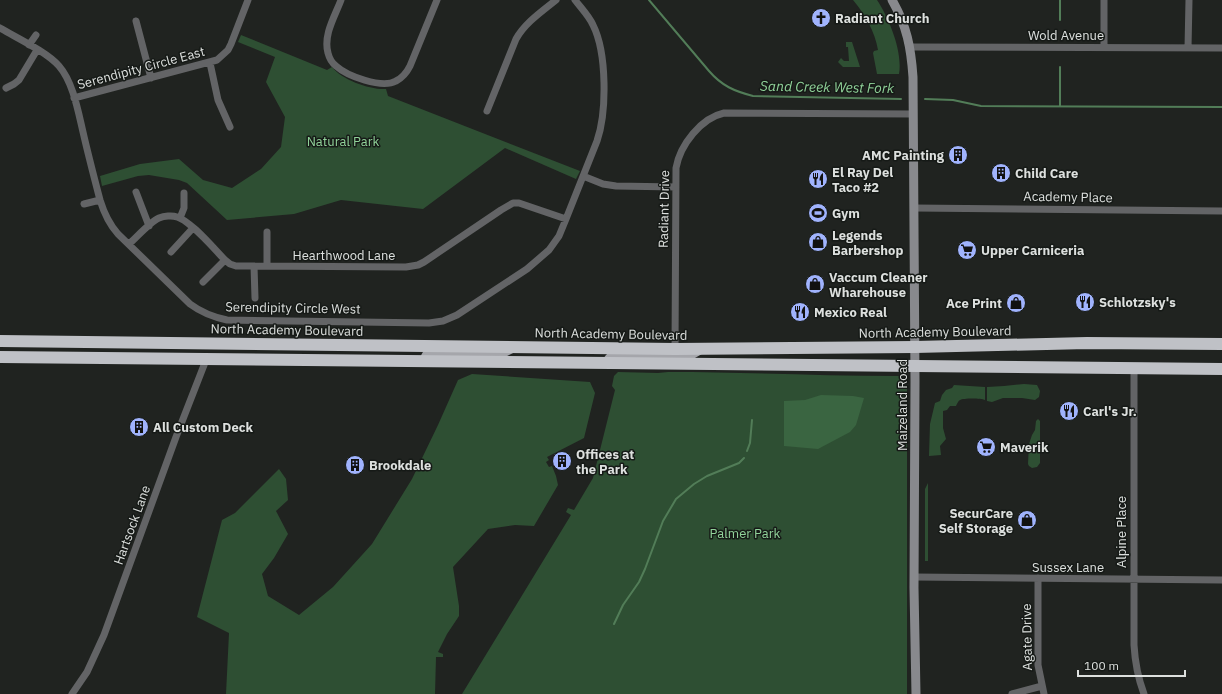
<svg xmlns="http://www.w3.org/2000/svg" width="1222" height="694" viewBox="0 0 1222 694" font-family="'IBM Plex Sans',sans-serif">
<rect width="100%" height="100%" fill="#202320"/>
<!-- green -->
<path fill="#2e4f33" d="M853,0H877C889,18 903,52 899,74H877L873,53L874,51L878,50C875,32 865,14 853,0Z
M241,35L327,70L332,67C342,80 370,90 386,89L388,96L580,171L576,179L505,148L423,209L341,200L294,214L227,220L187,183L179,180L149,175L138,176L102,186L100,176L140,164L179,159L203,180L232,188L261,169L281,147L285,117L266,82L275,57L238,42Z
M846,42H852L860,67H843L838,62L841,58L844,61H849L848,47H846Z
M618,372L658,373L668,372C744,372 819,376 894,376H899L904,379L907,387V694H462L571,515L566,512L568,508L574,510L593,478L615,390L612,386L614,376Z
M472,374L590,382L595,393L584,438L547,457L549,460L546,462L549,467L552,466L556,476L558,485L534,526L515,525L488,529L453,567L459,606V616L447,634L438,652L443,654V657H436L435,694H226L229,633L197,617L222,520L235,513L279,469L286,479L288,500L276,511L288,534L274,558L262,574L268,596L299,615L333,587L372,544L412,479L438,425L458,380Z
M1024,384L1037,385L1040,391L1039,397L1035,400L1022,398H1003L992,402L987,401V387L1004,386Z
M954,385L985,387V400C981,398 963,398 960,400C958,401 957,404 956,406H950L947,410L943,411V428L946,439L940,446L941,455L929,456L930,424L935,403L940,401L942,395L946,390L952,388Z
M1038,419L1040,421V463L1037,467L1032,468L1029,466L1028,464L1029,444L1032,435L1035,430L1036,421Z
M928,483V561H925V489Z"/>
<!-- forest -->
<path fill="#3a6541" d="M821,395L853,396L864,398L856,425L850,432L818,449L784,446V401L805,400Z"/>
<g fill="none" stroke-linecap="round" stroke-linejoin="round">
<!-- stream -->
<path stroke="#527d58" stroke-width="2" d="M649,0L709,71C722,86 734,91 753,96L901,99
M1060,0V20
M1060,67V106
M925,99L953,100L981,106L1222,107
M747,451L750,443L752,420
M614,624L623,605L639,582L645,569L663,521L676,499L694,484L707,476L739,463L744,458"/>
<!-- street -->
<path stroke="#636466" stroke-width="7" d="M341,0C335,16 323,35 328,53C329,57 332,63 336,66C347,76 382,89 396,81C402,78 407,72 410,66L437,0
M136,21L151,78
M0,28C17,38 47,52 59,66C73,82 78,111 83,132C88,154 94,177 100,200C104,213 109,224 118,234L190,304C202,313 213,317 227,320L429,323L443,321L457,315L527,269L549,250L559,236L566,219L597,141C607,112 607,53 593,25C589,16 581,8 575,0
M29,45L36,35
M910,47L1222,48
M1104,47V0
M1188,48L1189,0
M210,63L218,100L230,127
M6,88L14,84L19,80L37,50
M74,98L217,60L228,50L231,44L248,0
M487,111L516,39C525,23 541,12 556,0
M583,176L603,184L616,186L676,187
M136,192L149,226
M84,204L100,200
M914,208L1222,211
M180,218L184,208V193
M267,232V266
M129,244C137,237 150,222 159,218C164,216 172,215 177,217C191,221 214,249 225,260L230,264L236,266L406,267L418,265L424,262L501,210L513,203H519L566,219
M171,252L193,228
M254,266L255,298
M203,282L225,260
M675,349L676,168C680,145 701,118 724,113L913,114
M1134,368V645C1135,662 1138,678 1144,694
M914,577L1222,580
M1038,578V665L1044,694
M72,694L87,672L104,635L176,437L206,360
M1012,694L1042,686"/>
<!-- secondary -->
<path stroke="#88898d" stroke-width="9" d="M892,0C907,26 911,48 913,77L915,381L914,588L916,694"/>
<!-- primary -->
<path stroke="#a5a6ab" stroke-width="10" d="M423,362L427,355L430,353L482,354L502,353L514,347
M607,362L610,358L618,356H682L692,354L699,350"/>
<!-- highway -->
<path stroke="#bfc1c6" stroke-width="12" d="M0,341L675,349L915,347L1087,343L1222,344
M0,357L1222,369"/>
</g>
<!-- icons -->
<defs>
<symbol id="church-disc" viewBox="-11 -11 22 22"><circle r="9.5" fill="#a0b3fd" stroke="#161a17"/><path d="M-1.2-6h2.4v3.5h3.3v2.4h-3.3V6h-2.4V-.1h-3.3v-2.4h3.3Z" fill="#111"/></symbol>
<symbol id="building-disc" viewBox="-11 -11 22 22"><circle r="9.5" fill="#a0b3fd" stroke="#161a17"/><path d="M-4-6H4V6H1V3H-1V6H-4ZM-2.5-4.3h1.7v1.8h-1.7ZM.8-4.3h1.7v1.8H.8ZM-2.5-1h1.7V.8h-1.7ZM.8-1h1.7V.8H.8Z" fill="#111"/></symbol>
<symbol id="restaurant-disc" viewBox="-11 -11 22 22"><circle r="9.5" fill="#a0b3fd" stroke="#161a17"/><path d="M-5-6h1v4h1v-4h1v4h1v-4h1v5L-1.5 .5V6h-2V.5L-5-1ZM5-6V6H3V1.5H1.5Q1.5-4 5-6Z" fill="#111"/></symbol>
<symbol id="stadium-disc" viewBox="-11 -11 22 22"><circle r="9.5" fill="#a0b3fd" stroke="#161a17"/><path d="M0-5a6.5 5 0 1 0 0 10a6.5 5 0 1 0 0-10ZM-3.5-1.8h7v3.6h-7Z" fill="#111"/></symbol>
<symbol id="shop-disc" viewBox="-11 -11 22 22"><circle r="9.5" fill="#a0b3fd" stroke="#161a17"/><path d="M-5-2.5h2.3a2.7 3.5 0 0 1 5.4 0H5L5.5 6h-11ZM-1.5-2.5h3a1.5 2.3 0 0 0-3 0Z" fill="#111"/></symbol>
<symbol id="supermarket-disc" viewBox="-11 -11 22 22"><circle r="9.5" fill="#a0b3fd" stroke="#161a17"/><path d="M-6-5.5h2.5l.6 2H6L4.5 2H-2.5L-4.4-4H-6ZM-1.5 3.2a1.3 1.3 0 1 0 .1 0ZM3 3.2a1.3 1.3 0 1 0 .1 0Z" fill="#111"/></symbol>
</defs>
<g fill-rule="evenodd">
<use href="#church-disc" x="810" y="7" width="22" height="22"/>
<use href="#building-disc" x="947" y="144" width="22" height="22"/>
<use href="#building-disc" x="990" y="162" width="22" height="22"/>
<use href="#restaurant-disc" x="807" y="168" width="22" height="22"/>
<use href="#stadium-disc" x="807" y="202" width="22" height="22"/>
<use href="#shop-disc" x="807" y="231" width="22" height="22"/>
<use href="#supermarket-disc" x="956" y="239" width="22" height="22"/>
<use href="#shop-disc" x="804" y="273" width="22" height="22"/>
<use href="#restaurant-disc" x="1074" y="291" width="22" height="22"/>
<use href="#shop-disc" x="1005" y="292" width="22" height="22"/>
<use href="#restaurant-disc" x="789" y="301" width="22" height="22"/>
<use href="#restaurant-disc" x="1058" y="400" width="22" height="22"/>
<use href="#building-disc" x="128" y="416" width="22" height="22"/>
<use href="#supermarket-disc" x="975" y="436" width="22" height="22"/>
<use href="#building-disc" x="551" y="450" width="22" height="22"/>
<use href="#building-disc" x="344" y="454" width="22" height="22"/>
<use href="#shop-disc" x="1016" y="509" width="22" height="22"/>
</g>
<g text-anchor="middle" dominant-baseline="central" stroke-width="3" stroke-linejoin="round" paint-order="stroke">
<!-- poi labels -->
<g font-size="13" font-weight="bold" fill="#dde0de" stroke="#161a17" text-anchor="start">
<text x="835" y="18">Radiant Church</text>
<text x="944" y="155" text-anchor="end">AMC Painting</text>
<text x="832" y="172">El Ray Del<tspan x="832" dy="15">Taco #2</tspan></text>
<text x="1015" y="173">Child Care</text>
<text x="832" y="213">Gym</text>
<text x="832" y="235">Legends<tspan x="832" dy="15">Barbershop</tspan></text>
<text x="981" y="250">Upper Carniceria</text>
<text x="829" y="277">Vaccum Cleaner<tspan x="829" dy="15">Wharehouse</tspan></text>
<text x="1099" y="302">Schlotzsky's</text>
<text x="1002" y="303" text-anchor="end">Ace Print</text>
<text x="814" y="312">Mexico Real</text>
<text x="1083" y="411">Carl's Jr.</text>
<text x="153" y="427">All Custom Deck</text>
<text x="1000" y="447">Maverik</text>
<text x="576" y="454">Offices at<tspan x="576" dy="15">the Park</tspan></text>
<text x="369" y="465">Brookdale</text>
<text x="1013" y="513" text-anchor="end">SecurCare<tspan x="1013" dy="15">Self Storage</tspan></text>
</g>
<!-- street labels -->
<g font-size="13" fill="#dde0de" stroke="#161a17">
<text x="1066" y="35">Wold Avenue</text>
<text transform="translate(141 68) rotate(-15)">Serendipity Circle East</text>
<text transform="translate(1068 197) rotate(1)">Academy Place</text>
<text transform="translate(664 209) rotate(-89)">Radiant Drive</text>
<text x="344" y="255">Hearthwood Lane</text>
<text transform="translate(293 308) rotate(1)">Serendipity Circle West</text>
<text transform="translate(287 330) rotate(1)">North Academy Boulevard</text>
<text transform="translate(935 332) rotate(-1)">North Academy Boulevard</text>
<text transform="translate(611 334) rotate(1)">North Academy Boulevard</text>
<text transform="translate(902 405) rotate(-90)">Maizeland Road</text>
<text transform="translate(132 525) rotate(-70)">Hartsock Lane</text>
<text transform="translate(1121 532) rotate(-90)">Alpine Place</text>
<text x="1068" y="567">Sussex Lane</text>
<text transform="translate(1027 637) rotate(-91)">Agate Drive</text>
</g>
<!-- park labels -->
<g font-size="13" fill="#91d39a" stroke="#161a17">
<text x="343" y="141">Natural Park</text>
<text x="745" y="533">Palmer Park</text>
</g>
<!-- water labels -->
<g font-size="14" font-style="italic" fill="#90d299" stroke="#161a17">
<text transform="translate(827 87) rotate(1)">Sand Creek West Fork</text>
</g>
</g>
<!-- scale -->
<path d="M1078 670v6h107v-6" fill="none" stroke="#dde0de" stroke-width="2"/>
<text x="1084" y="670" font-size="12" fill="#dde0de" stroke="#161a17" stroke-width="3" paint-order="stroke">100 m</text>
</svg>
